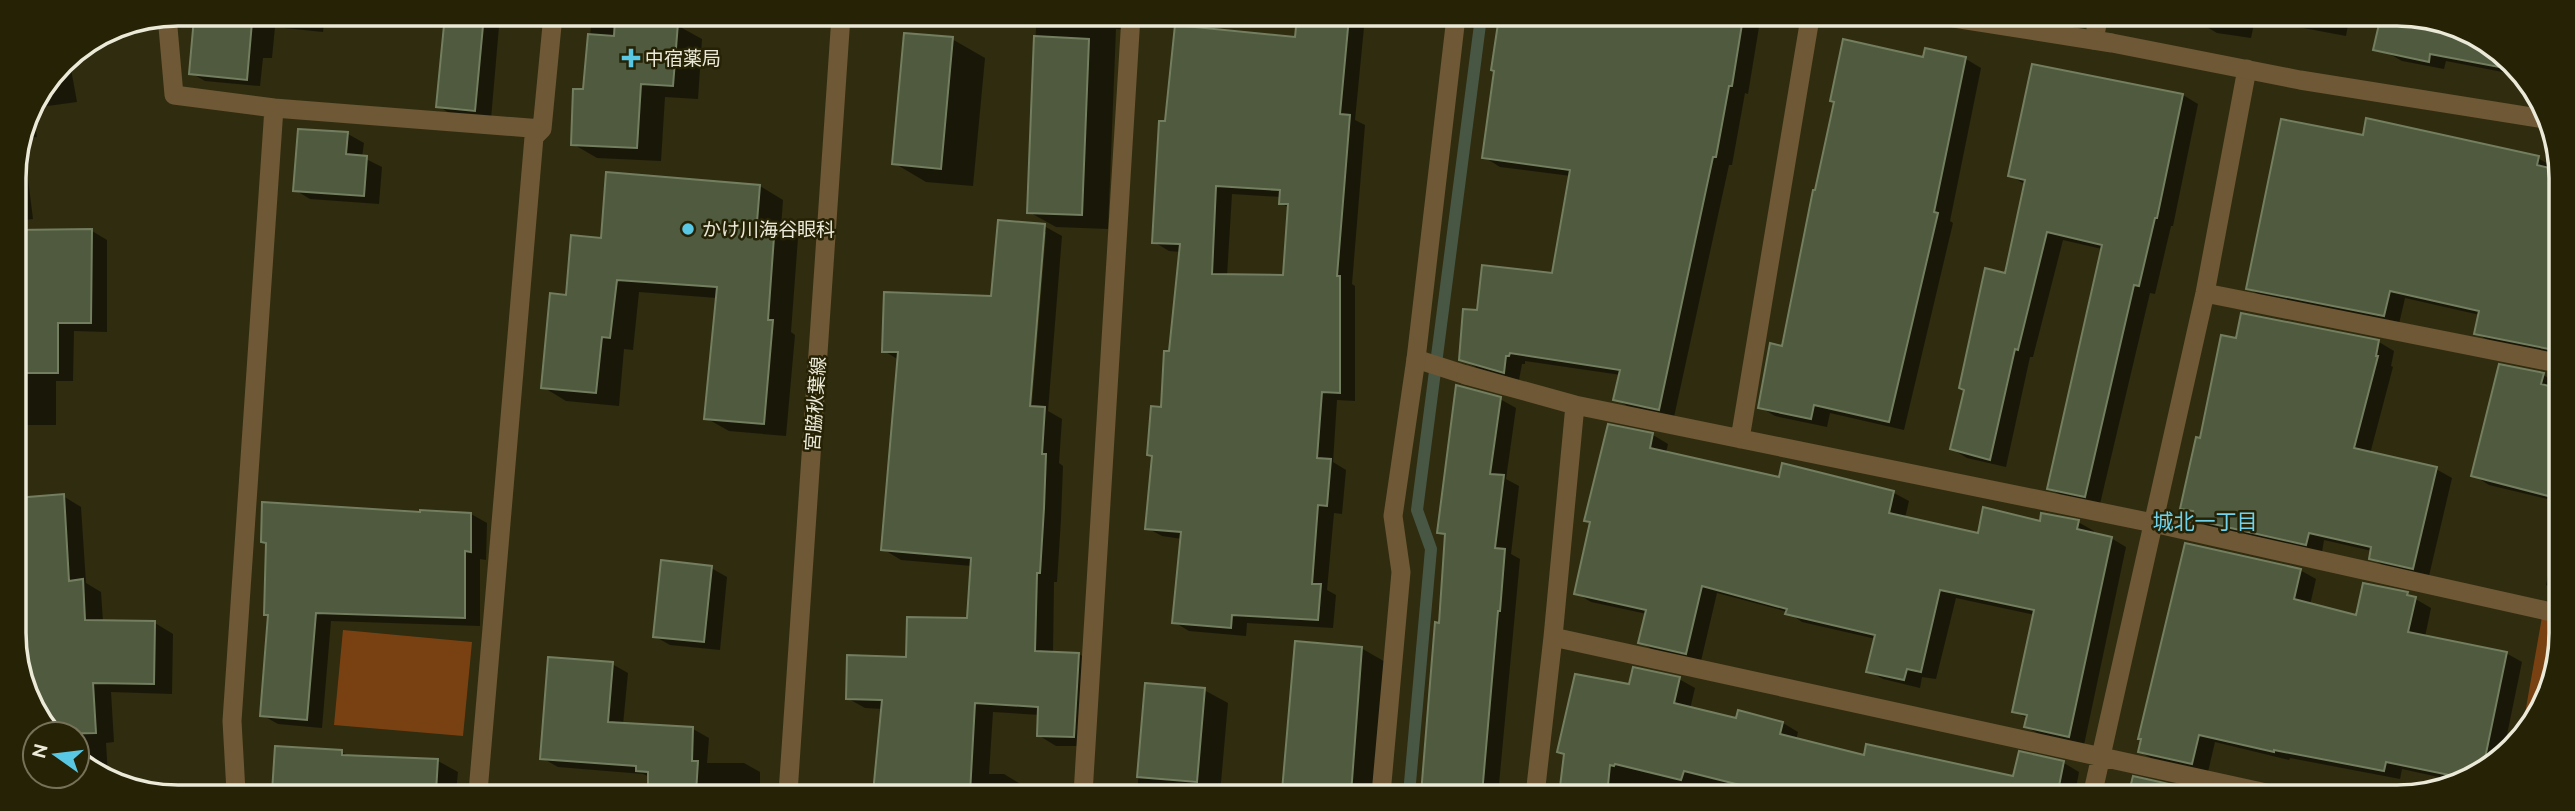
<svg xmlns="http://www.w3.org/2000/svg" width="2575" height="811" viewBox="0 0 2575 811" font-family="Ubuntu,'Noto Sans JP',sans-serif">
<rect width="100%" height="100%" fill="#302c0f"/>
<!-- green -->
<path fill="#794112" d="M2542,617L2556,620L2555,676L2523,725Z
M343,630L472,642L463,736L334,725Z"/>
<!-- shadow -->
<path fill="#0007" fill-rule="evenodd" d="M196,14H325L323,32L275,27L272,58H263L260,86L205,81L191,73Z
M446,15H500L491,119L453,115L438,106Z
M592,15H683L682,28L702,39L698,99L665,97L661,161L597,158L573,144L585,91Z
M1005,16H1126V30L1116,29L1108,229L1056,227L1029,212L1036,27L1022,26Z
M1299,17H1365L1355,120L1365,125L1352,284L1355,286V401L1337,400L1333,462L1346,470L1342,514L1334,513L1327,590L1336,595L1333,628L1247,623L1246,636L1189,631L1174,622L1182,539L1162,536L1147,528L1153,457L1149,454L1162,409L1181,252L1169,251L1154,242L1166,123L1296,39ZM1232,194L1281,197V203L1289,208L1285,277L1227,276Z
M1501,17L1742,18L1759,27L1748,94L1745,93L1732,165H1729L1674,417L1631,408L1615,399L1621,375L1525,361V364H1522L1519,380L1477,368L1461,359L1478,312L1554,275L1571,176L1500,167L1484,157Z
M2169,19H2255L2251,38L2217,33L2205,26Z
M2255,19H2349L2346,36Z
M2393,20H2440L2520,70L2523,76L2446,61L2444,69L2402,61L2386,52Z
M952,39L985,58L973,186L926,182L894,163Z
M1926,50L1966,59L1981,68L1950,221L1953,223L1904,430L1830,413L1827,427L1775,416L1760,407L1783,348L1836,102L1924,59Z
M61,63L71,69L77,102L33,108L37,137L23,139L33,219L15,221L14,168L27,115Z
M2183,95L2198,104L2173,226H2171L2155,294L2150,293L2100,504L2064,497L2049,488L2102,249L2063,240L2033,357H2030L2006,467L1967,458L1952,449L2007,275L2026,185L2010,175Z
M299,130L348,134L364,143L362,157L382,167L379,204L310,199L295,190Z
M2329,136L2538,158L2553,167L2552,170L2558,172L2557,355L2491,342L2476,333L2480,315L2405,298L2399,324L2263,297L2248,288Z
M760,186L783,200L781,228L798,238L791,332L795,335L786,436L729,431L706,418L717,298L639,292L633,350L624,349L619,406L566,401L543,387L567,297L603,239Z
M1044,226L1062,236L1048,411L1062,419L1059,463L1063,466L1061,519L1057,582H1054L1053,653L1079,654L1096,665L1092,746H1056L1038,735L1040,715L993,712L989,774H1004L1022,785L1021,793H874L883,709L865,708L847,698L969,620L972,566L901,560L883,549L899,360L884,351L993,298ZM1042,232H1046L1031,415L1028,414Z
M92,231L107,240V332L74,331L73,381H56V425H16L15,232Z
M2243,315L2379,342L2394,351L2391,366L2393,367L2370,454L2436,469L2452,478L2429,576L2386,567L2371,558L2372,551L2324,540L2322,552L2209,527L2193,518L2194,514L2182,508L2201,440L2237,340Z
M2543,375L2557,382L2556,501L2489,485L2473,475Z
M1500,399L1516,408L1506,479L1519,486L1511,554L1520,559L1498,795L1422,794L1440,624L1447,536L1439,532Z
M1609,426L1653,435L1668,444L1666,453L1780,479L1783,465L1894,493L1909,501L1905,518L1979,535L2041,523L2078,522L2094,531L2093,534L2111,538L2126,547L2084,745L2041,735L2026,727L2028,719L2014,711L2035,615L1956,598L1936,679L1922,677L1920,688L1883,679L1868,671L1876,639L1802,622L1788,612L1717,593L1701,661L1655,651L1640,642L1647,614L1591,602L1576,593L1591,523Z
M63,496L81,507L86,583L101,592L103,622L155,623L173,634L172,694L111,692L114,742L106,743L108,775L77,755V734H51L33,697Z
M422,514H471L487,523L486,560L480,559V626L331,621L322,728L278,724L262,715L270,616L268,545L263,541Z
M2556,539V590L2546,585Z
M711,568L727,577L720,650L670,645L654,636Z
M2300,570L2316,579L2310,605L2358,617L2407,594L2431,608L2425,637L2506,653L2522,662L2503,754L2497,763L2452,780L2402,769L2400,779L2290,758L2289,760L2215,742L2208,772L2156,761L2140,752Z
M1361,648L1394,667L1384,794H1290L1284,790Z
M612,664L628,673L623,725L693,729L709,738L707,763H744L760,772V793H650V777L643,774L558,767L542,758Z
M1679,679L1695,688L1690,709L1737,721L1783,723L1798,732L1796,740L1865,757L2015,778L2020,753L2064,763L2079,772L2076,788L2080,790L2079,796L1561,795L1566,755L1559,751L1630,686Z
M1146,685L1204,690L1228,703L1220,794H1137Z
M342,752L350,757L438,761L458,772L456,792H274Z
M2134,778L2186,790L2197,796H2130Z"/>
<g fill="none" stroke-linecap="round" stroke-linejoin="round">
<!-- stream -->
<path stroke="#475744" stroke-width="12" d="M1409,794L1431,549L1417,510L1481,17"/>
</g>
<!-- building -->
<path fill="#4f5a3e" stroke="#737e60" stroke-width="2" fill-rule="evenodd" d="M445,15H484L475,111L436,107Z
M1297,17H1349L1340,114L1350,115L1337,276H1340V393L1322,392L1317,458L1331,459L1327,506L1318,505L1312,584H1321L1318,620L1232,615L1231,628L1172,623L1181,532L1145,529L1152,456L1147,455L1151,406L1161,407L1164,351H1169L1180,244L1152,243L1159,121H1165L1175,25L1295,37ZM1216,186L1280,190L1279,204H1288L1283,275L1212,274Z
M1499,17L1743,18L1732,86H1729L1716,157H1713L1659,410L1613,400L1620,370L1510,353L1509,356H1506L1504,373L1459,360L1463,309L1477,310L1482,265L1552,273L1570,170L1482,158L1494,71L1491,70Z
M194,18L252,22L247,80L189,74Z
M615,19L678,23L673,86L641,84L637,148L571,145L573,89H583L588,34L614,36Z
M2380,20H2440L2517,67L2515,70L2430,54L2429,62L2373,50Z
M904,33L953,37L941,169L892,164Z
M1034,36L1089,39L1082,215L1027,213Z
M1843,39L1923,57L1925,48L1966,57L1934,212L1938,213L1889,422L1814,405L1811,419L1758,408L1770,343L1782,346L1813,190H1815L1834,102L1830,101Z
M2032,64L2183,94L2157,218H2155L2139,286L2134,285L2085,497L2047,489L2102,245L2047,232L2018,350L2015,349L1990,460L1950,449L1964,390L1959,388L1985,268L2005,273L2025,180L2008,176Z
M2366,118L2539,156L2537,165L2558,170L2557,313L2549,349L2474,334L2479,311L2390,291L2384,316L2246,289L2281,119L2363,135Z
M298,129L348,132L346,154L367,156L364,196L293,191Z
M606,172L760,185L757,222L775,223L768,320H773L764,424L704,419L717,287L617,280L610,338L602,337L596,393L541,388L550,293L566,295L571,235L601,238Z
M998,220L1045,224L1030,406L1045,407L1042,454H1046L1044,508L1040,573H1037L1035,651L1079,653L1074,737L1037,736L1038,707L975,703L970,793H873L882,700L846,699L847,655L906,657L907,617L967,618L971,558L881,550L898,352H882L884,292L991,296Z
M92,229L91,323H58V373H15V230Z
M2241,313L2379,340L2376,356H2378L2354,448L2437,467L2413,569L2369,559L2371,547L2309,533L2306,545L2191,519L2193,511L2180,509L2196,437L2200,438L2221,335L2236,338Z
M2499,364L2544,373L2541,384L2557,388L2556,498L2471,476Z
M1456,385L1501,397L1490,474L1504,475L1495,548L1505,549L1500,611H1498L1482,794H1421L1435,622L1439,623L1445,534L1437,533Z
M1608,424L1653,433L1650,448L1779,477L1782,463L1894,491L1889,513L1978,533L1983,507L2040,521L2041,513L2079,520L2077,529L2112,537L2069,737L2024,727L2027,715L2012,712L2034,610L1940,590L1921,672L1907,669L1904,680L1866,672L1875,635L1785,614L1787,609L1702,586L1686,654L1638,643L1646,610L1574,594L1590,522L1584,521Z
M64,494L69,581L83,579L85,620L155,621L154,684L93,683L96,733L51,734L17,665L16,498Z
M262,502L420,512V510L471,513V552L465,551V618L316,613L307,720L260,716L268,615H264L266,543L261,542Z
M2185,543L2301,569L2294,599L2356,615L2363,583L2408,592L2407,595L2416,597L2408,632L2507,652L2483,768L2459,777L2386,762L2384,771L2274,750V752L2199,735L2192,764L2138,752L2141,739H2138Z
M661,560L712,566L704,642L653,637Z
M1295,641L1362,647L1351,794L1282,791Z
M548,657L613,662L608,722L693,727L692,761H698L696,793H648V772L636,771V766L540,759Z
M1633,667L1680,677L1674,703L1736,718L1738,710L1783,722L1780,734L1864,755L1866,744L2013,776L2019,751L2064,761L2057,796L1780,795L1684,771L1681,780L1615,764L1614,766L1610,765L1607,795H1559L1564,754L1557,752L1575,674L1629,684Z
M1145,683L1205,688L1197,782L1137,777Z
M275,746L342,750V755L438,759L436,792H272Z
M2133,776L2187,788L2185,796H2128Z"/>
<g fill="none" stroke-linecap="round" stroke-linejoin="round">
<!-- pedestrian -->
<path stroke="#6e5835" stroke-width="19" d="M1416,359L1466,375"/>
<!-- minor -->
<path stroke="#6e5835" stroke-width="19" d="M167,16L174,95L274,108L232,721L236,792
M2094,40L2098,19
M274,108L542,129
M2205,293L2557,363
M1466,375L1575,405L2153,523L2556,613
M1740,439L1810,18
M1553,637L2280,796
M478,792L534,137L542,129L553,15
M1083,794L1131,16
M1381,794L1401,572L1393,516L1416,359L1456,17
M1535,795L1553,637L1575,405
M2092,796L2205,293L2247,69"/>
<!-- tertiary -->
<path stroke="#6e5835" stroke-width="19" d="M1954,18L2112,43L2300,80L2544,119
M788,793L841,16"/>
</g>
<!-- markers -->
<g fill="#59c8e4" stroke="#262205" stroke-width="2.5">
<path d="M627.5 47.5h7v7h7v7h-7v7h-7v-7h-7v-7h7z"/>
<circle cx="688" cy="229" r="7"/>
</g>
<g text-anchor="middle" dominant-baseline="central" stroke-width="5" stroke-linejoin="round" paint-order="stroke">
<!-- poi labels -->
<g font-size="19" fill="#ebe9d8" stroke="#262205" text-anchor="start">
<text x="645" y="58">中宿薬局</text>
<text x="702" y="229">かけ川海谷眼科</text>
</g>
<!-- street labels -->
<g font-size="19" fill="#ebe9d8" stroke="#262205">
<text transform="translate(815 404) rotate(-86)">宮脇秋葉線</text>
</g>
<!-- neighbourhood labels -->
<g font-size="21" fill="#6fd3ed" stroke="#262205">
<text x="2205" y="521">城北一丁目</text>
</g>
</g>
<!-- crop -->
<path d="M0 0H2575V811H0ZM178 26H2397A152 152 0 0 1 2549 178V633A152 152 0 0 1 2397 785H178A152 152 0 0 1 26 633V178A152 152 0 0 1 178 26Z" fill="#262205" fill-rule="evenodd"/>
<path fill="none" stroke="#ebe9d8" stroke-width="3.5" d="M178 26H2397A152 152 0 0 1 2549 178V633A152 152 0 0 1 2397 785H178A152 152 0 0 1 26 633V178A152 152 0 0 1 178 26Z"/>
<!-- north arrow -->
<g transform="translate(56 755) rotate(284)"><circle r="33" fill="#262205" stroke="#757259" stroke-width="2"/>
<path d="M0-5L12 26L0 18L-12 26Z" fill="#59c8e4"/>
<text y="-10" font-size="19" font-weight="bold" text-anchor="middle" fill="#ebe9d8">N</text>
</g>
</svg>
